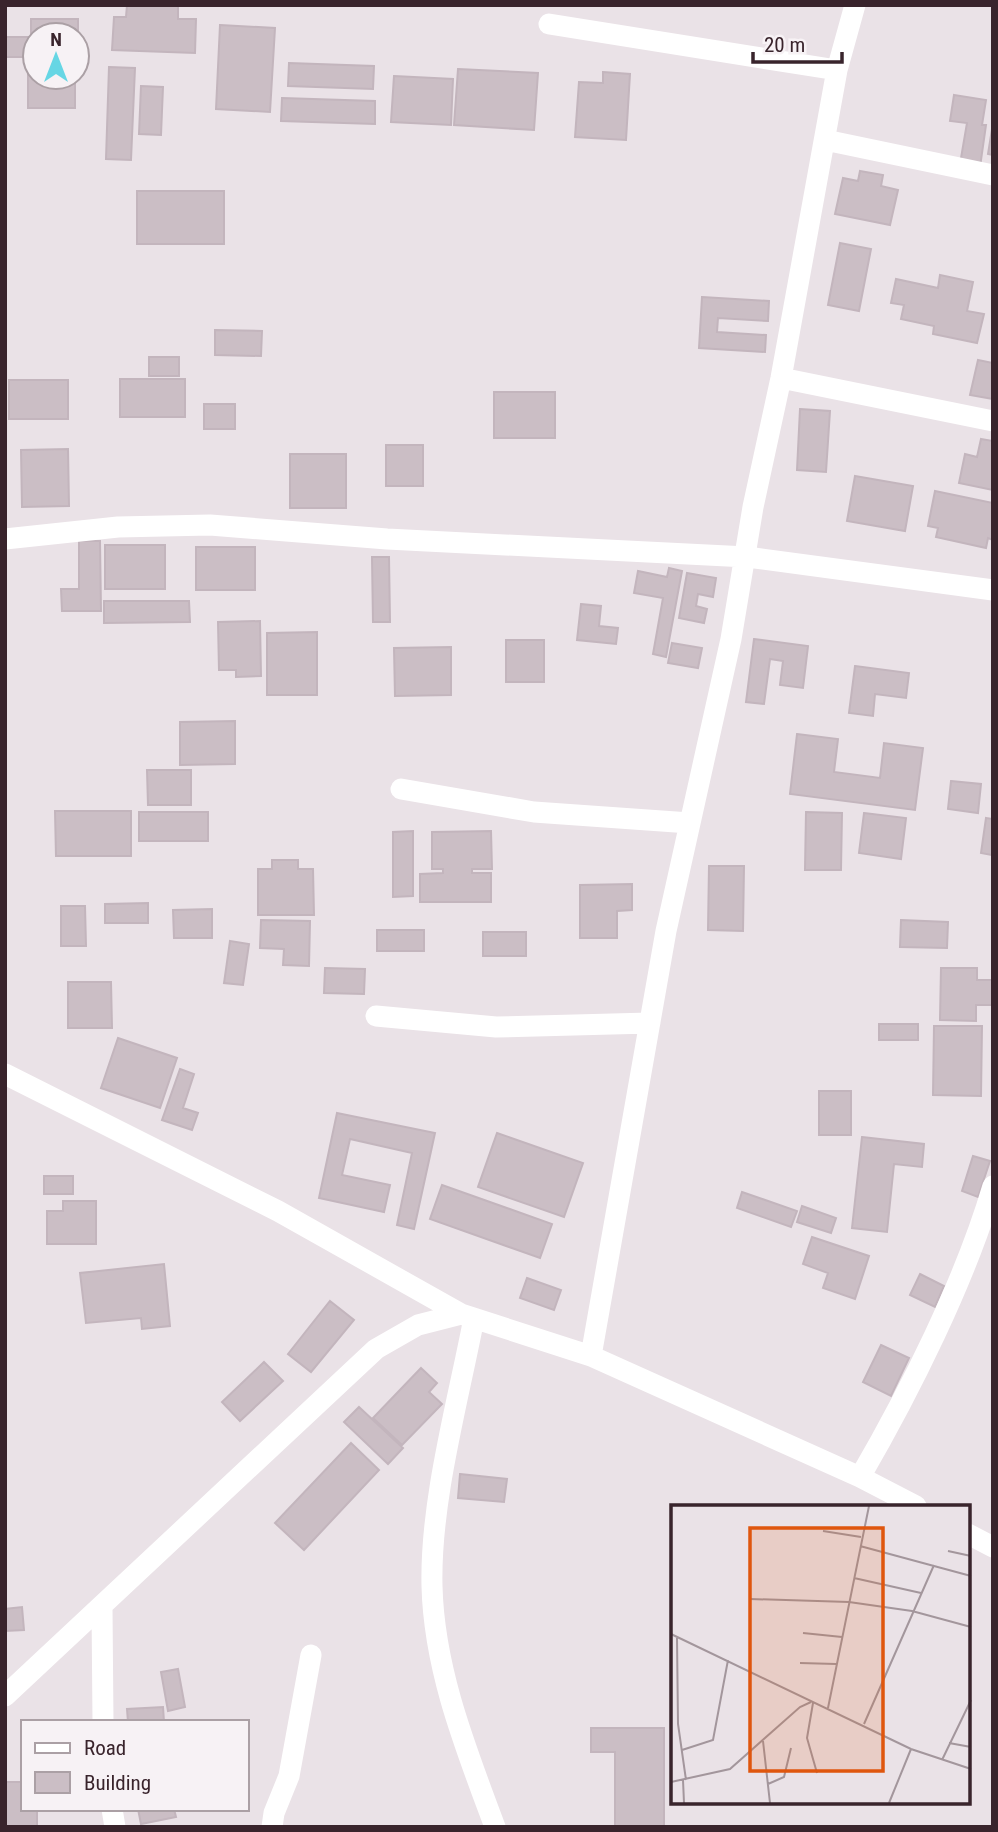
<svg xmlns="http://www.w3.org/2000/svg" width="998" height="1832" viewBox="0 0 998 1832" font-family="'Roboto Condensed',sans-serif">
<rect width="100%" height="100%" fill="#eae2e7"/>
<!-- building -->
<path fill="#cbbec5" stroke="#c3b5bd" stroke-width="2" d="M127,5H178V19H196L195,53L112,50L114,17H126Z
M31,19H78V57L77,35H35V57H5V37H31Z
M220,25L275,28L270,112L216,109Z
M289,63L374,66L373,89L288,86Z
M28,65H35V77H75V108H28Z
M109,67L135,68L131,160L106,159Z
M458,69L538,73L534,130L454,125Z
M603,72L630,74L626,140L575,137L579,82L603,83Z
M394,76L453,79L451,125L391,122Z
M141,86L163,87L161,135L139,134Z
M954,95L986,100L982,125H986L980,167L960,164L967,123L950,121Z
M282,98L375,101V124L281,121Z
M993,123V155L988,154Z
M860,171L883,175L881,186L898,190L890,225L835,214L843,178L858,181Z
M137,191H224V244H137Z
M840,243L871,249L859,311L828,305Z
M940,275L973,282L967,311L984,314L977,343L933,334L934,326L901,319L904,305L891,303L896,279L938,288Z
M702,297L769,301L768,321L718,318L717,332L766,335L765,352L699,348Z
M215,330L262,331L261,356L215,355Z
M149,357H179V376H149Z
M978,360L993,363V399L970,395Z
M120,379H185V417H120Z
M9,380H68V419H9Z
M494,392H555V438H494Z
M204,404H235V429H204Z
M800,409L830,411L826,472L797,470Z
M981,439L993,441V490L959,483L965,454L977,457Z
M386,445H423V486H386Z
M68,449L69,506L22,507L21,450Z
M290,454H346V508H290Z
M855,476L913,486L905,531L847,521Z
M935,491L993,503V540L988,538L986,548L936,537L938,528L928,526Z
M79,541H100L101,611H62L61,589H79Z
M105,545H165V589H105Z
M196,547H255V590H196Z
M372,557H389L390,622H373Z
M669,568L682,571L666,657L653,654L663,598L634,593L638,571L667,577Z
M687,573L716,578L713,597L698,594L696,606L707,609L704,623L679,618Z
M104,601H189L190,622L104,623Z
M581,604L601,606L599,626L618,628L616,644L577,640Z
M260,621L261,676L236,677V670H219L218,622Z
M317,632V695H267V633Z
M754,639L808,646L803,688L780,685L783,661L770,659L764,704L746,702Z
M506,640H544V682H506Z
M672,643L702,648L698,668L668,663Z
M451,647V695L395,696L394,648Z
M855,666L909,673L906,698L875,694L873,716L849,713Z
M235,721V764L180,765V722Z
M797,734L838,739L834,772L880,778L884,743L923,748L915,810L790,794Z
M147,770H191V805H148Z
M951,781L981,784L978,813L948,809Z
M55,811H131V856H56Z
M139,812H208V841H139Z
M806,812L842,813L841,870H805Z
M864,813L906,818L901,859L859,853Z
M986,818L993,819V867L992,855L981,853Z
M413,831V896L393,897V832Z
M491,831L492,869H472V873H491V902H420V874L443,873V869H432V832Z
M272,860H298V869H313L314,915H258V869H272Z
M709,866H744L743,931L708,930Z
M632,884V910L617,911V938H580V885Z
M148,903V923H105V904Z
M61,906H85L86,946H61Z
M212,909V938H174L173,910Z
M261,920L310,921L309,966L283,965L284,949L260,948Z
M901,920L948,922L947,948L900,947Z
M377,930H424V951H377Z
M483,932H526V956H483Z
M230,941L249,944L243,985L224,983Z
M325,968L365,969L364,994L324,993Z
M941,968H977V980H993V1005H976V1021L940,1020Z
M68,982H111L112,1028H68Z
M879,1024H918V1040H879Z
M934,1026H982L981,1096L933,1095Z
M118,1038L177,1058L160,1108L101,1088Z
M180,1069L194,1074L183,1108L198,1113L192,1130L162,1120Z
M819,1091H851V1135H819Z
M337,1113L435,1133L414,1229L397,1225L412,1153L350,1139L342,1175L390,1185L384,1212L319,1198Z
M497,1133L583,1163L564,1217L478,1187Z
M862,1137L924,1144L922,1167L894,1164L887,1232L852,1228Z
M973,1156L990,1161L978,1197L962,1191Z
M44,1176H73V1194H44Z
M442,1185L552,1224L540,1258L430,1219Z
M742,1192L797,1211L791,1227L737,1208Z
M63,1201H96V1244H47V1211H63Z
M802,1206L836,1218L831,1233L797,1222Z
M812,1237L869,1256L855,1299L823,1288L828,1273L803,1264Z
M164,1264L170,1326L142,1329L141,1318L86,1323L80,1273Z
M920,1274L944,1286L935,1307L910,1295Z
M527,1278L561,1290L554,1310L520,1298Z
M330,1301L354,1320L311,1372L288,1354Z
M881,1345L909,1358L891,1396L863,1382Z
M264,1362L283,1381L240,1421L222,1402Z
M421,1368L437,1383L429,1392L442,1404L402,1445L373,1418Z
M359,1407L403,1448L388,1464L344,1422Z
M351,1443L379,1470L304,1550L275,1523Z
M460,1474L507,1479L504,1502L458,1498Z
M22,1607L24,1630L5,1631V1609Z
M178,1669L185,1707L168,1711L161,1672Z
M163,1707L164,1722H128L127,1709Z
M591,1728H664V1827H615V1752H591Z
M5,1782H23V1809H37V1827H5Z
M138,1809H174L176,1817L141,1824Z"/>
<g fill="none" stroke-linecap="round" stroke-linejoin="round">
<!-- minor -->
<path stroke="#fff" stroke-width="21" d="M549,24L837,70
M825,140L993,175
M781,378L993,421
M5,539L118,527L210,525L387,539L747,557L993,590
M401,789L534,812L690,823
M376,1016L496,1027L650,1023
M5,1074L278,1211L461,1314L591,1356L860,1477L916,1506
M474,1318C458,1402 430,1501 432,1586C434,1670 466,1749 495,1827
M591,1356L666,931L731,639L753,507L781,378L837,70L855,5
M860,1477C910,1391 965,1281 993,1186
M968,1534L993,1547
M102,1608L103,1722
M5,1696L376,1349L418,1325L461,1314
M112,1809L115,1827
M272,1827L274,1813L289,1776L311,1655"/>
</g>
<!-- overview -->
<g transform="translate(671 1505)">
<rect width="299" height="299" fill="#eae2e7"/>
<path fill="none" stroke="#a3969c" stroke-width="2" d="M152,26L190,32M189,41L300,71M277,46L300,51M183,73L250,88M79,94L178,97L241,106L300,122M132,128L171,132M0,129L240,244L300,264M6,133L7,219L15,275M129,158L165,159M142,198L136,233L146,268M157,203L198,1M193,219L263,60M92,236L99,298M278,238L300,242M11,245L42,235L57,155M271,255L300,195M12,275L13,298M0,277L59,264L129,202L140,197M97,279L113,272L120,243M218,298L240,244"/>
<path fill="#df560e" fill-opacity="0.15" stroke="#df560e" stroke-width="3.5" d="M79,23H212V266H79Z"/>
<rect width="299" height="299" fill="none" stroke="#39242c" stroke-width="3.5"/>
</g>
<!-- border -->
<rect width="998" height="1832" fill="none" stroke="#39242c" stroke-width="14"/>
<!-- legend -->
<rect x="21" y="1720" width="228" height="91" fill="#f7f2f5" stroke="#aba0a5" stroke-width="2"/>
<rect x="35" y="1743" width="35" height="10" fill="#ffffff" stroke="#aba0a5" stroke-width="2"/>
<text x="84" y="1755" font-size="21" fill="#39242c">Road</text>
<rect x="35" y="1772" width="35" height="21" fill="#cbbec5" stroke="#aba0a5" stroke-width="2"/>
<text x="84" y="1790" font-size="21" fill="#39242c">Building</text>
<!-- north arrow -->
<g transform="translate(56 56)"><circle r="33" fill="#f7f2f5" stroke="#aba0a5" stroke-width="2"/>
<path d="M0-5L12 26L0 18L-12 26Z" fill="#66d6e4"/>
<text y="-10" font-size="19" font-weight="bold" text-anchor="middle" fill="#39242c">N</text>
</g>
<!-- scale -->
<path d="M753 52v10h89v-10" fill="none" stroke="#39242c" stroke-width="3.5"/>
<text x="764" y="52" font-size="21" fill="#39242c" stroke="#f7f2f5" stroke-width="5" paint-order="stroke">20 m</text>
</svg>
